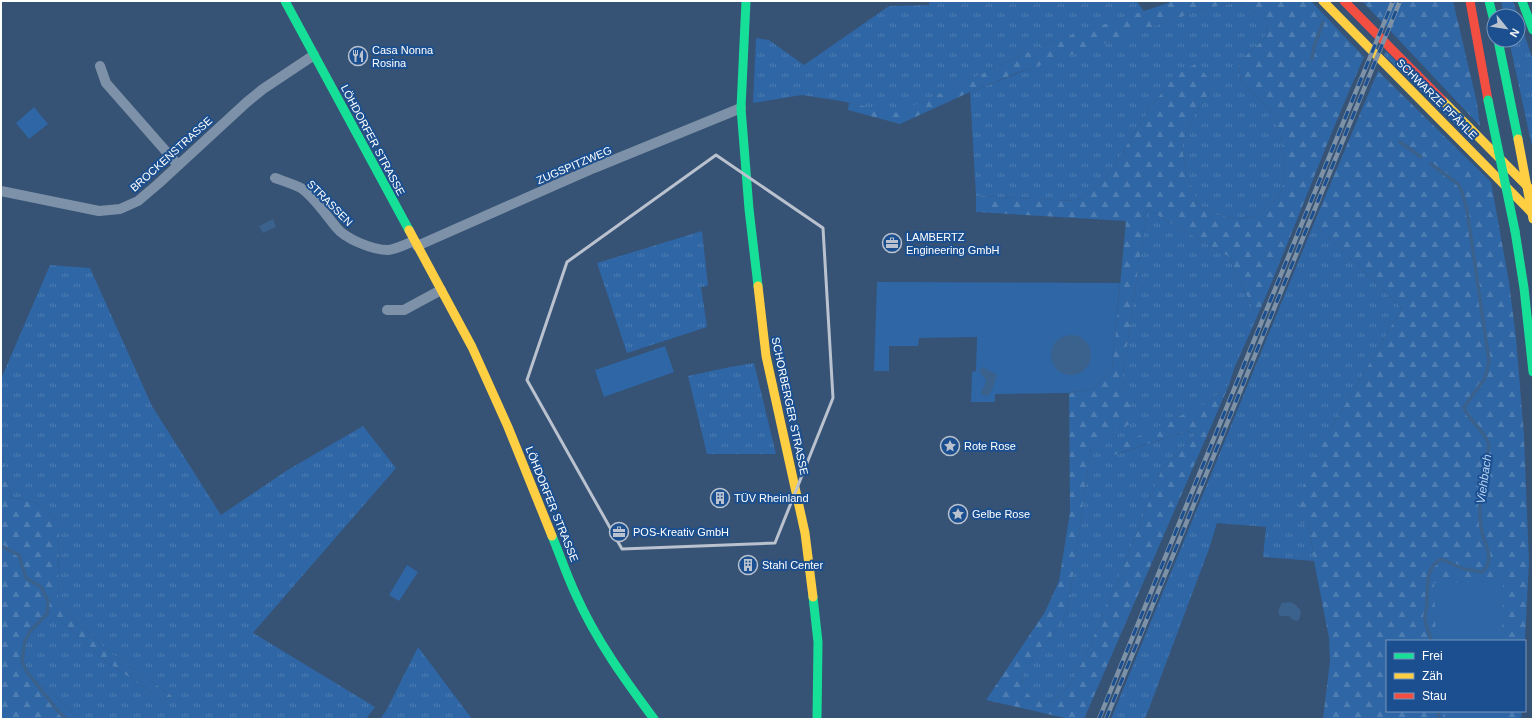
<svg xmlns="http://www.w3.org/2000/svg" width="1534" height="720" viewBox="0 0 1534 720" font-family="Helvetica,sans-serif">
<defs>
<pattern id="grass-tufts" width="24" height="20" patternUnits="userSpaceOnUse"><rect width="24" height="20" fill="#2f66a5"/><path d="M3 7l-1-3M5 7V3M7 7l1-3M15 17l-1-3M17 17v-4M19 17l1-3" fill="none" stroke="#4e7db2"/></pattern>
<pattern id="forest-firs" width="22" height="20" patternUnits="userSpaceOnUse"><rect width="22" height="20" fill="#2f66a5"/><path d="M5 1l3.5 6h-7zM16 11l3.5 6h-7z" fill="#4e7db2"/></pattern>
</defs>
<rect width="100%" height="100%" fill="#365274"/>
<!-- grass -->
<path fill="url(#grass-tufts)" d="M929,1H1137L1144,12L1048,43L897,114L841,101L802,95L753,103L756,38L769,40L804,65L889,6L929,5Z
M1501,1H1513L1533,60V151L1509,40H1518V16H1504Z
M1239,2L1269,21L1264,39L1239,62L1241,82L1270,109L1281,135L1285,168L1283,185L1279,197L1257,216L1236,219L1209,213L1197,202L1185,170L1182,143L1194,116L1211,90L1174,77L1151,107L1104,181L1076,201L976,196L970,92L1047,62L1207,8Z
M1386,51L1471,138L1465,134L1384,55Z
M1147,209L1228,256L1257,317L1234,369L1229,385L1207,403L1115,455L1187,431L1196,434L1162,469L1110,600L1082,663L1070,684L1058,697L1046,702L1031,698L1022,688L1023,670L1060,625L1068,609L1091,447L1134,421L1122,380Z
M1314,223L1402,308L1339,415L1326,435L1297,521L1309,524L1314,561L1263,557L1266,527L1217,523L1209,549L1145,719H1111Z
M702,231L708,286L701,287L707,327L627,353L597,263Z
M50,265L90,268L152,406L221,515L286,471L363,426L396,468L253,633L375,707L366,719H81L27,672L22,661L25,641L50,611L104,660L164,701L172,696L112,654L58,604L59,523L37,503L11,497L1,451V379Z
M754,363L776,454H707L688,376L730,367Z
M418,647L472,719H380L386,711Z"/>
<!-- forest -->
<path fill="url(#forest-firs)" d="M1174,1H1311L1364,57C1326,142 1294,231 1257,317L1228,256L1147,209L1122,380L1135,421L1091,447L1068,609L1060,625L1023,670L1022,688L1031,697L1046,702L1058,697L1070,684L1082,663L1110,600L1162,469L1196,434L1187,431L1114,455L1118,446L1207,403L1229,385L1084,719H1069L986,700L1045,612L1059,581L1070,512L1069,393L1093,389L1112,370L1126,221L976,212V196L1076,201L1104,181L1151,107L1174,77L1195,64L1208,77L1211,90L1194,116L1182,143L1185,170L1197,202L1209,213L1236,219L1257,216L1279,197L1283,185L1285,168L1281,135L1270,109L1241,82L1239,62L1264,39L1269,21L1239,2L1207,8L1017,73L970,92L900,124L848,110L849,103L898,113L1048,43Z
M1362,1H1453L1477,103L1480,126Z
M1378,71L1491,182L1509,282L1516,338L1524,435L1529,562L1525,641H1387V711H1522L1521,719H1323L1330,661L1329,638L1314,561L1309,524L1297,522L1305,480L1326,435L1339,415L1402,308L1314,223Z
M1,451L11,497L37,503L59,523L58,604L112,654L172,696L164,701L104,660L50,611L25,641L22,661L27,672L81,719H1Z"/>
<!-- park -->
<path fill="#2f66a5" d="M34,107L48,124L29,139L16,123Z
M877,282L1120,283L1112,370L1093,389L1068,393L995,394V402H971L972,372L976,371L977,337L919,338L918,346H889V371H874Z
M665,346L674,372L604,397L595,370Z
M407,565L418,572L399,601L389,595Z
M1503,581L1502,641H1436L1434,583Z
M1444,711H1500V719H1446Z"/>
<!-- water -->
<path fill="#3b618d" d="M273,219L276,227L263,233L259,226Z
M1051 355a20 20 0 1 1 40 0a20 20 0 1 1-40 0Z
M982,367L996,374C997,380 991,394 987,396L982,395L981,392L985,384L986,380L979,371Z
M1290,602L1296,605L1301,611L1300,617L1298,621L1293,620L1289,616H1280C1277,612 1279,607 1282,603Z"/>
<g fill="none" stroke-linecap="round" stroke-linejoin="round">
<!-- stream -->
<path stroke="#3b618d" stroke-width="3.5" d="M1312,59L1314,47L1323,22
M1400,142L1421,157
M1431,164L1458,184L1462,192L1467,210L1489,361L1485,378L1464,407C1469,422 1485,430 1489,445C1484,472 1477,499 1481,527C1483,543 1497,559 1482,572L1464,569L1441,559C1424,569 1428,587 1427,604C1427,608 1425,613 1425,617C1425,625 1430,633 1431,641
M1,546L19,555L26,578L41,587L48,601L47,614L30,631L25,641L22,661L27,672L57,710L66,719
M1438,711L1439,719"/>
<!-- street -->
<path stroke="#7d92a8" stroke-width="10" d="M100,66L106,83L178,165
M275,178C283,181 293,184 301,188C315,198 325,214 336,227C345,239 373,250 388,250C397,249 406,244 414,241
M1,191L99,211L120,209L138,201L158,184L247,102L263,89L314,55
M417,246L594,168L741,108
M387,310H404L441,290"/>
<!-- fast -->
<path stroke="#16e098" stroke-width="9" d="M285,1L409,230
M746,1L741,108L749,209L758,286
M1489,1L1494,21
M1522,1L1533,30
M1498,40L1518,139
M1515,231L1524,288L1533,372
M552,536C560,555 567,576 576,595C596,640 625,680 654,719
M813,597L818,642L817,719"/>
<!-- slow -->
<path stroke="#ffcf43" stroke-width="9" d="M1323,1L1533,214
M1442,100L1528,187
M409,230L472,347L508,427L552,536
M758,286L766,356L805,533L813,597"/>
<!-- jam -->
<path stroke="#f24e42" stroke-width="9" d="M1344,1L1442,100
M1470,1L1488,100"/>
<defs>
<path id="rail" d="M1099,719L1393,1
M1106,719L1400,1"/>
</defs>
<!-- rail casing -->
<use href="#rail" stroke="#7e92a7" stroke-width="4.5"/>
<!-- rail -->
<use href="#rail" stroke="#1b4f8f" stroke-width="3" stroke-dasharray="9" stroke-linecap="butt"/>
<!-- fast-bridge -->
<path stroke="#16e098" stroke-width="9" d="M1488,100L1515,231"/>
<!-- slow-bridge -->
<path stroke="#ffcf43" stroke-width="9" d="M1518,139L1533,219"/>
</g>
<!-- marked area -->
<path fill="none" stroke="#b9c2ce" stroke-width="3" stroke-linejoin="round" d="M716,155L823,228L833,398L775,543L622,549L527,380L567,262Z"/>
<!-- icons -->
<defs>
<symbol id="restaurant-ring" viewBox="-11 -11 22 22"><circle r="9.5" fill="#1b4f8f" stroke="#b9c2ce" stroke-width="1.5"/><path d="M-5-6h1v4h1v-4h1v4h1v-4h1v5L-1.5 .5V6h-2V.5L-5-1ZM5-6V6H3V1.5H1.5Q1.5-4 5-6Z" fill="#b9c2ce"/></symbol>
<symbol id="office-ring" viewBox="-11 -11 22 22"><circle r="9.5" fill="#1b4f8f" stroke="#b9c2ce" stroke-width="1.5"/><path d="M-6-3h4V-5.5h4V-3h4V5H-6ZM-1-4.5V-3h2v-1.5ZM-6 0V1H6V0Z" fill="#b9c2ce"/></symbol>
<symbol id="sight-ring" viewBox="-11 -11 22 22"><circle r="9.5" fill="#1b4f8f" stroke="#b9c2ce" stroke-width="1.5"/><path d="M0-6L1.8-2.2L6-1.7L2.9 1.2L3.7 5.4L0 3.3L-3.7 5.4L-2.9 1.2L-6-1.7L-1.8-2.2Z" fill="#b9c2ce"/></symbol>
<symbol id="building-ring" viewBox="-11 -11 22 22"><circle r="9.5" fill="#1b4f8f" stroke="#b9c2ce" stroke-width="1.5"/><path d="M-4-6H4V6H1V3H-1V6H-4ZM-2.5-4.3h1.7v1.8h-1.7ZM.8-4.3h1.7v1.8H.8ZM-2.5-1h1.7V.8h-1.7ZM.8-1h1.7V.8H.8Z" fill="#b9c2ce"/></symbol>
</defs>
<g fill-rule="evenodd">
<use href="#restaurant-ring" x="347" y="45" width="22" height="22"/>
<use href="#office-ring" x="881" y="232" width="22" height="22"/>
<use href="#sight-ring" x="939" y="435" width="22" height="22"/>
<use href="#building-ring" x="709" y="487" width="22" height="22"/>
<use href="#sight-ring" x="947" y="503" width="22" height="22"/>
<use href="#office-ring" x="608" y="521" width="22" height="22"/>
<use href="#building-ring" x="737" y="554" width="22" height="22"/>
</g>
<g text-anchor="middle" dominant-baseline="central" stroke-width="4" stroke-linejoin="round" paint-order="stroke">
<!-- poi labels -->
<g font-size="11" fill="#fff" stroke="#1b4f8f" text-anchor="start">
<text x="372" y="50">Casa Nonna<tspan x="372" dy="13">Rosina</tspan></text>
<text x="906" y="237">LAMBERTZ<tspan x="906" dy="13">Engineering GmbH</tspan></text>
<text x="964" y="446">Rote Rose</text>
<text x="734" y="498">TÜV Rheinland</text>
<text x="972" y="514">Gelbe Rose</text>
<text x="633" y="532">POS-Kreativ GmbH</text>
<text x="762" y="565">Stahl Center</text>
</g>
<!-- street labels -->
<g font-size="11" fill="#fff" stroke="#1b4f8f">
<text transform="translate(1437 99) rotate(45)">SCHWARZE PFÄHLE</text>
<text transform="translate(373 140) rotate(62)">LÖHDORFER STRASSE</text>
<text transform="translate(171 154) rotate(-42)">BROCKENSTRASSE</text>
<text transform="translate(574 165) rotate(-23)">ZUGSPITZWEG</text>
<text transform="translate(330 203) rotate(45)">STRASSEN</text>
<text transform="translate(790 406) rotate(78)">SCHORBERGER STRASSE</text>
<text transform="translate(552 504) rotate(68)">LÖHDORFER STRASSE</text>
</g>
<!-- water labels -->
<g font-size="12" font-style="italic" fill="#b5d3f5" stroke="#1b4f8f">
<text transform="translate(1484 479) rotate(-82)">Viehbach</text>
</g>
</g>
<!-- border -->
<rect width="1534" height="720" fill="none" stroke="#ffffff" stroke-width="4"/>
<!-- legend -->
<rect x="1386" y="640" width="140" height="72" fill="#1b4f8f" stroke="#7695bc"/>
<rect x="1394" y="653" width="20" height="6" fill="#16e098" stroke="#7695bc"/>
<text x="1422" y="660" font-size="12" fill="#ffffff">Frei</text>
<rect x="1394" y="673" width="20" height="6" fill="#ffcf43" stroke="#7695bc"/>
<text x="1422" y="680" font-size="12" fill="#ffffff">Zäh</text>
<rect x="1394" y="693" width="20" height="6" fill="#f24e42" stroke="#7695bc"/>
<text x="1422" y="700" font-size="12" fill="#ffffff">Stau</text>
<!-- north arrow -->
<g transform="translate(1506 28) rotate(120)"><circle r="19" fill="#1b4f8f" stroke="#7695bc"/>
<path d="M0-3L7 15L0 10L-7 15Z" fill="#b9c2ce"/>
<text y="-6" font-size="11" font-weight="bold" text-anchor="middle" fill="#ffffff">N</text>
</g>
</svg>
